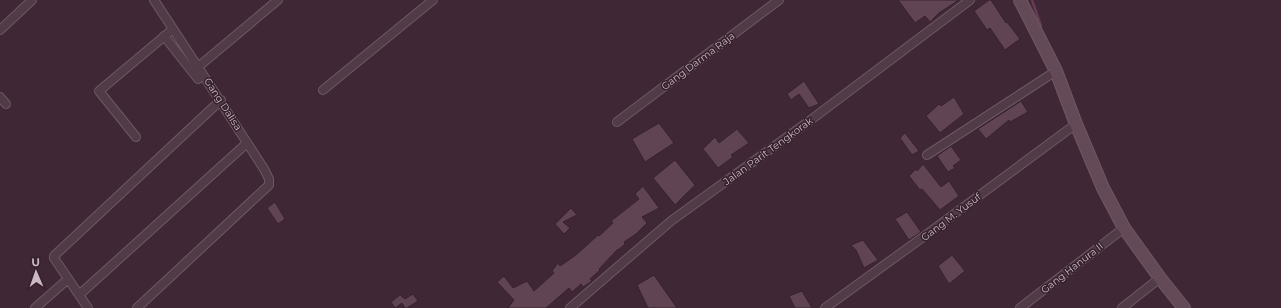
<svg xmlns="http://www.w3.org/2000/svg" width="1281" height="308" viewBox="0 0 1281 308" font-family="Montserrat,sans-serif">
<rect width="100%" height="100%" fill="#402735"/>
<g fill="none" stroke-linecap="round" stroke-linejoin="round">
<!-- stream -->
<path stroke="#663c54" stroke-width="2.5" d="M1032,0L1041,26"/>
</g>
<!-- building -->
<path fill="#604453" stroke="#37222e" d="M898,0H959L939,13L930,22L925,16L915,23Z
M989,0H991L1006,23L1007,22L1020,39L1005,50L990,28L987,30L974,11Z
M804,81L819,104L809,108L799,94L791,100L787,94Z
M954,97L964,114L940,133L926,116L939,104L941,106Z
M1021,101L1028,112L1010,122L1009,120L986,139L978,129Z
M659,123L674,143L645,162L632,139Z
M737,129L749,143L731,155L733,157L718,168L703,149L715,137L719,143Z
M905,133L919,151L912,155L900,138Z
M951,146L961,160L953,166L955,168L948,172L937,156Z
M675,160L695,185L675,205L653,178Z
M923,164L941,187L949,181L959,196L940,210L922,189L920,190L909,176L916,169L917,171Z
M643,186L659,208L642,217L647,223L636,234L624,242L625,244L618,250V249L599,269L600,270L590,279L592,281L583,287L581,284L572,292L569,288L546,308H508L514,300L497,282L504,276L513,288L527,281L534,291L554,273L552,271L558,263L560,266L576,255L598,235L599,236L613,223L611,221L639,199L635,194Z
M275,202L285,219L278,224L267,208Z
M571,208L577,215L563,222L570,228L564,234L555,224Z
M907,212L921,232L909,240L895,219Z
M863,240L878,260L864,268L856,250L851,245Z
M952,255L965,271L949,284L938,266Z
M654,275L677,308H648L637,285Z
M802,291L812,308H795L789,296Z
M413,294L418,301L407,308H405L402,303L395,308L391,302L400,295L405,299Z"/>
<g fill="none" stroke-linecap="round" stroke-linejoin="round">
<defs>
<path id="minor" d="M154,0L198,67
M0,30L32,0
M164,36L198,79
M323,90L433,0
M0,97L6,104
M617,122L779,0
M136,137L99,91L173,29
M927,155L1056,71
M79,295L247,143
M35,308L68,279
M88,308L54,258V256L221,100
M137,308L269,185V179L264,169L198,67L278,0
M570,308L671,221L812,119L970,0
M825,308L919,240L1076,124
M1020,308L1124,228
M1122,308L1160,278"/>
<path id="secondary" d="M1020,0L1056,71L1076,124L1103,188L1124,228L1160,278L1184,308"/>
</defs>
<!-- minor casing -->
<use href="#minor" stroke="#6d5965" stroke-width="10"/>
<!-- secondary casing -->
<use href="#secondary" stroke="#6d5965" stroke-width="14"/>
<!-- minor -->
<use href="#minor" stroke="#503b47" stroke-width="8"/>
<!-- secondary -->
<use href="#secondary" stroke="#634a56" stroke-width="12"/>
</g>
<g text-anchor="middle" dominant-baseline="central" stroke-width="3" stroke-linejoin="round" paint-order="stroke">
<!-- street labels -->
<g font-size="10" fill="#cab8c2" stroke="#35202c">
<text transform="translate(698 61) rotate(-37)">Gang Darma Raja</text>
<text transform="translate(223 104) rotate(57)">Gang Dalisa</text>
<text transform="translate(768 151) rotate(-36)">Jalan Parit Tengkorak</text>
<text transform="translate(951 217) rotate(-37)">Gang M. Yusuf</text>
<text transform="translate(1072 268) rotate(-38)">Gang Hanura II</text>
</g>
</g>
<!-- north arrow -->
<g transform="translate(36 272) rotate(358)" stroke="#35202c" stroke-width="3" paint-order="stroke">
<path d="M0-3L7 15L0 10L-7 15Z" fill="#cab8c2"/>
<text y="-6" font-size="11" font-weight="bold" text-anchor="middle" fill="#cab8c2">U</text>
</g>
</svg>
